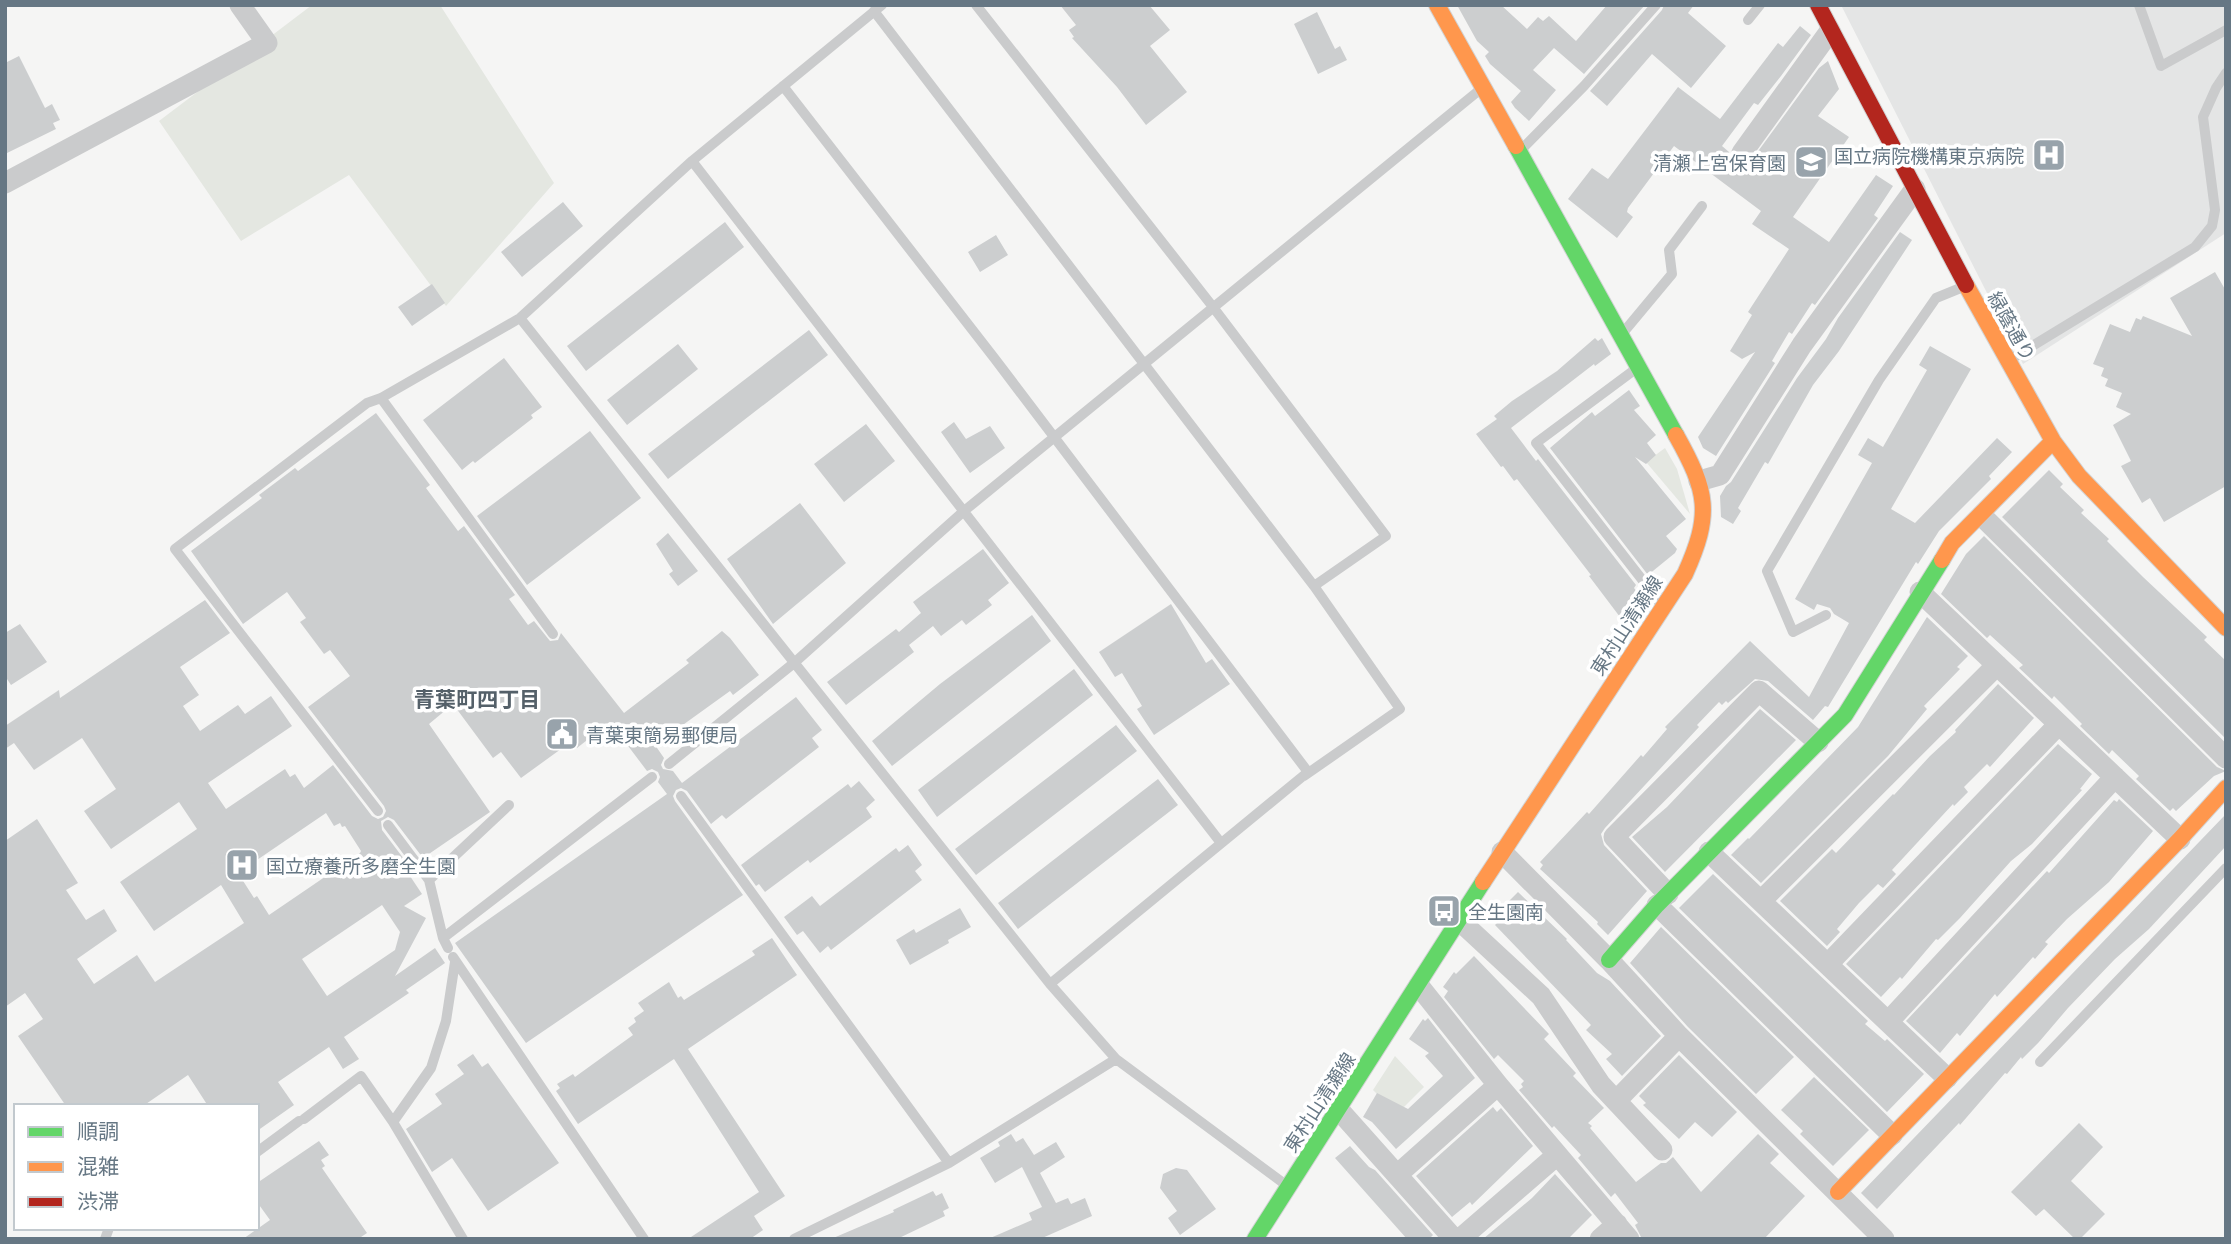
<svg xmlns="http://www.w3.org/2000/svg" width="2231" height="1244" viewBox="0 0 2231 1244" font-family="'Golos Text','Noto Sans JP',sans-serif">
<rect width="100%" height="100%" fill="#f5f5f4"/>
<!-- built -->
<path fill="#e4e5e5" d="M1841,5H2226V233L2023,364Z"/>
<!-- green -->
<path fill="#e4e7e1" d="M312,5H440L554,183L446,306L349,175L241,241L159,121Z
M1665,448L1677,469L1690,514L1646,462Z
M1395,1056L1424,1087L1397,1114L1373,1090Z"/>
<!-- building -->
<path fill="#cccecf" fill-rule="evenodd" d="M1060,5H1149L1170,30L1150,46L1187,92L1146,125L1117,87L1072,38L1074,37L1069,30L1076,25Z
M1457,5H1501L1527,29L1538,17L1543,21L1549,16L1576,41L1607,5H1645L1584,74L1554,48L1533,70L1556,90L1529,121L1515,108L1511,102L1521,91L1490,64L1485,56L1489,52L1477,41Z
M1664,5H1694L1688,13L1726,46L1691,88L1652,54L1607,106L1590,91L1662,10Z
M1317,12L1335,49L1340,46L1347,60L1318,74L1294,24Z
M1800,26L1811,35L1781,76L1758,105L1754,103L1722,146L1729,152L1730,159L1735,164L1741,166L1748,165L1819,68L1828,61L1839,89L1818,116L1849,137L1793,217L1829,242L1876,175L1893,186L1874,215L1878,218L1815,305L1812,303L1792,334L1789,332L1772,361L1775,363L1716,456L1703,448L1698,437L1755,352L1742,359L1730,351L1752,315L1748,312L1789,249L1752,224L1761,211L1674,146L1628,208L1627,212L1633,217L1617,238L1568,199L1592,168L1608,179L1678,87L1720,119L1778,43L1783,47Z
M19,56L45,108L52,104L60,120L53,123L56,129L5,154V63Z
M563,202L583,226L522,277L501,252Z
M725,222L744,247L586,371L567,346Z
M1900,232L1912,240L1839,351L1813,385L1768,464L1765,462L1738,508L1741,511L1733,524L1721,517L1720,496L1726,486L1731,482L1797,378L1826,339L1838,318Z
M996,235L1008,255L980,272L968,252Z
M2215,272L2226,291V486L2164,522L2150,498L2142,503L2121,466L2131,461L2113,425L2131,414L2116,407L2122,393L2105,386L2108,379L2101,376L2104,368L2093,364L2110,324L2130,332L2136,318L2141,320L2143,316L2192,336L2170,298Z
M432,284L445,303L412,326L398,307Z
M809,330L828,355L668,479L648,454Z
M1595,338L1598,341L1602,338L1611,354L1595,366L1594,364L1511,428L1536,461L1538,459L1636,585L1634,588L1641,597L1638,600L1639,602L1620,617L1589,576L1591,575L1517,479L1514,481L1503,466L1501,467L1476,434L1497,419L1494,416L1512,401L1557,371Z
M678,344L698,369L627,425L607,400Z
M1930,346L1971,369L1891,509L1915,523L1997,438L2012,452L1989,476L1991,479L1939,531L1918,564L1916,562L1828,707L1825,706L1813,720L1768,681L1755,679L1728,703L1726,701L1722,705L1719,702L1697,725L1699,727L1605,828L1601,834L1604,845L1647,891L1608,935L1597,924L1598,922L1540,869L1543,865L1540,862L1587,812L1589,814L1641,755L1643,757L1667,729L1665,727L1750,641L1809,697L1849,623L1834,614L1830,608L1817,604L1814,610L1795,599L1872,463L1858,455L1868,438L1883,447L1927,370L1919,365Z
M504,358L542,407L531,415L533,418L475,463L473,461L462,470L423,420Z
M1629,390L1640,406L1634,410L1656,435L1647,443L1656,455L1646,464L1635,457L1686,519L1666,536L1677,549L1675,553L1648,575L1550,448L1592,412L1595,416Z
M376,413L430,485L426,488L458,531L464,526L515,595L509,599L528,625L534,621L550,641L558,640L561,633L624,713L689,663L686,660L722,631L730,638L759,675L733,695L730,691L655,745L664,758L661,765L663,769L673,771L682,783L796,697L822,730L812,738L819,747L726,819L722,815L711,824L687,791L681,788L676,790L673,796L675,801L743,895L526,1043L455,943L667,794L658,782L660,777L658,772L652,769L647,771L610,722L577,748L572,741L521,778L501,752L493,758L453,704L429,724L490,812L423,858L394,820L388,817L381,821L382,830L410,867L406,870L422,894L404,906L426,918L395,976L435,948L445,963L406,990L409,993L344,1037L359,1059L343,1069L329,1047L278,1082L294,1105L257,1131V1106H208L188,1075L143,1106H66L18,1036L43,1019L25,993L5,1007V841L37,819L78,883L66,890L86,920L104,909L117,931L77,959L94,984L137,955L155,982L244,923L221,885L154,931L120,882L197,829L179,802L111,849L84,811L116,789L82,738L34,770L14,743L5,749V726L59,690L60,698L205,600L230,633L180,667L199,695L183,706L200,731L238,705L245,714L271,696L292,726L208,783L226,809L285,769L290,777L295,774L304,788L333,765L372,816L378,819L383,817L386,811L384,806L308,707L350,676L330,650L324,654L300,622L306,618L287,592L243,624L191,551L262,498L259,495L295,468L298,471ZM326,813L334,826L340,823L342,827L345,826L361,851L360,853L269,915L257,896L254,898L238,873ZM382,905L400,932L395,950L327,996L302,959Z
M954,422L966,439L990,426L1005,448L970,473L941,432Z
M866,424L895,461L844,502L814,464Z
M590,431L641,498L527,585L477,516Z
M2049,470L2063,484L2060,487L2084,510L2081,513L2109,539L2107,541L2143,577L2207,637L2204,640L2226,661V739L2002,517Z
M800,503L846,563L773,624L727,559Z
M668,533L698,571L678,586L669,574L673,571L656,544Z
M1984,536L2217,767L2226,771L2214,776L2176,811L2173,808L2170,811L2136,779L2139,776L2112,750L2109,754L2080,726L2082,724L2054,696L2052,699L2019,668L2023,665L1990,635L1987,638L1941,594L1966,554Z
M983,549L1009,583L988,600L992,605L966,625L962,620L941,636L933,626L909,645L914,652L846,705L827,682L896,629L899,632L921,613L913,602Z
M1171,604L1206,663L1212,659L1230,684L1154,735L1137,709L1142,706L1122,673L1115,677L1099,652Z
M1032,615L1051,641L892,766L872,741L940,684Z
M1927,617L1968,656L1957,667L1960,669L1924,706L1927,709L1888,756L1761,883L1731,855L1748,838L1749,839L1858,727Z
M20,624L47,662L11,685L5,676V633Z
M1074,669L1093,695L937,817L918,790Z
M1998,684L2034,718L1990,767L1987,764L1964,787L1968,792L1954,806L1953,804L1892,870L1896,874L1883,888L1878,884L1859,903L1837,929L1840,932L1827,946L1780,901L1832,849L1836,853L1893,794L1894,795L1930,756L1956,732L1955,730Z
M1760,709L1796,740L1665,872L1632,837L1667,807Z
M1116,725L1137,751L976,875L955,849Z
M2058,744L2092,774L2080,789L2082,790L2032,844L2011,861L1960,918L1938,940L1936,939L1902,979L1900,977L1881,997L1846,964Z
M1158,779L1178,805L1018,929L998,903Z
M859,781L875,800L866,808L872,817L810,863L808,860L765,892L759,884L756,886L741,865L848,784L851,788Z
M2119,799L2153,831L2109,882L2067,919L2045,942L2048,944L2035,959L2033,957L1997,997L1995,994L1960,1036L1957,1033L1940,1053L1906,1021L2047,871L2049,873L2114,800L2117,802Z
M2226,814V846L2149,929L2115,959L2068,1008L2039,1042L2022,1059L2021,1057L2007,1074L2005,1073L1960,1125L1959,1123L1877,1209L1861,1193Z
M908,845L922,865L915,871L922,880L831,950L828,946L820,953L803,931L797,935L784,917L812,896L820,906L896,848L899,852Z
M1713,874L1868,1021L1865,1024L1885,1041L1887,1039L1924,1074L1887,1112L1679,908Z
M1518,892L1567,939L1566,940L1597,973L1610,981L1661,1036L1622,1076L1606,1059L1612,1054L1586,1030L1591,1025L1495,925L1512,908L1507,903Z
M960,908L971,927L948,940L949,943L910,965L896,940L914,929L916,933Z
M1661,927L1794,1057L1756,1094L1688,1027L1630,963Z
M772,938L797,975L688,1049L785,1196L754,1216L763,1230L750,1239H688L759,1192L674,1059L578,1124L556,1091L560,1088L557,1084L573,1074L575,1077L633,1035L628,1028L636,1022L634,1018L644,1011L638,1003L669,982L678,998L681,996L684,1000L755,955L752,951Z
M1474,956L1549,1034L1544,1039L1576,1073L1573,1076L1604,1108L1588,1123L1592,1126L1590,1128L1636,1182L1661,1163H1666L1673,1157L1701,1192L1758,1134L1779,1154L1770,1163L1805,1196L1764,1239H1642L1635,1225L1638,1223L1615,1193L1611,1197L1578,1158L1581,1155L1554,1126L1552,1128L1519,1090L1523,1087L1521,1084L1524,1081L1498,1055L1494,1059L1444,997L1448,991L1443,987L1454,972L1456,974Z
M1428,1018L1475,1078L1396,1149L1372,1122L1363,1117L1377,1093L1408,1109L1443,1076L1425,1056L1429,1053L1409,1039L1423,1019L1425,1021Z
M473,1054L482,1067L488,1063L559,1163L488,1211L452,1158L432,1172L406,1129L442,1104L435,1094L464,1074L457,1065Z
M1679,1055L1737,1112L1712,1137L1695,1122L1679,1139L1643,1105L1646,1103L1639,1096Z
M1814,1077L1869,1130L1833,1166L1800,1134L1803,1131L1781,1110Z
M1493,1107L1497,1112L1501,1108L1533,1146L1472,1205L1470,1202L1452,1217L1416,1176Z
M2079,1123L2103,1147L2071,1181L2105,1214L2080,1239H2075L2044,1209L2036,1216L2011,1192Z
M1011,1134L1016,1142L1023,1138L1034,1155L1056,1142L1065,1157L1040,1173L1056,1203L1068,1198L1071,1204L1085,1198L1092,1216L1040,1239H988L1032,1220L1029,1213L1042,1207L1022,1167L995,1183L980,1158L1000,1146L998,1142Z
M319,1141L329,1155L321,1160L325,1166L322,1168L367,1233L358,1239H243L270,1220L257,1202V1183Z
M1350,1146L1369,1167L1375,1170L1433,1235L1429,1239H1407L1335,1158Z
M1176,1168L1187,1170L1216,1209L1180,1235L1168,1218L1177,1211L1160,1188L1163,1174Z
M1555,1174L1592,1215L1568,1239H1483L1532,1198Z
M933,1191L936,1196L942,1193L949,1208L943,1211L945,1216L897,1239H831L894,1212L893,1210Z"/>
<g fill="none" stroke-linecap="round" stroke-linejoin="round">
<defs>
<path id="fast" d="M1516,146L1676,435
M1609,960L1657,905L1845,715L1942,560
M1255,1239L1483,882"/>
<path id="slow" d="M1437,5L1516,146
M1966,285L2053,441L2079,476L2226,628
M1942,560L1952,543L2053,441
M1483,882L1685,574C1712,514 1708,492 1676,435
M1838,1192L2180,839L2226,788"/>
<path id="jam" d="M1818,5L1966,285"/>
</defs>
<!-- fast casing -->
<use href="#fast" stroke="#d2d3d4" stroke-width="18"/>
<!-- slow casing -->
<use href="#slow" stroke="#d2d3d4" stroke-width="18"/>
<!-- jam casing -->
<use href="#jam" stroke="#d2d3d4" stroke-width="18"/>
<!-- lane -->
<path stroke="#cacbcc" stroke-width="10" d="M976,5L1213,307L1386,536L1314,586
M2139,5L2161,66L2226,30
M874,11L1314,586L1400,709L1304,776
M1748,20L1760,5
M783,86L995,359L1308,772L1050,984
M1520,151L1584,86L1656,5
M692,161L1221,843
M520,318L1050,984L1116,1059L1286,1185
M1622,334L1672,274L1669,250L1702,206
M2011,359L2195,247L2212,226L2215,210L2203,117L2216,88L2226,73
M1637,368L1536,443L1661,604
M381,398L553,634
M1826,615L1793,632L1767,571L1879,380L1936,298L1963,287
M669,764L794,663L964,511L1482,88
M681,796L949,1163
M378,811L175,549L367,403L381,398L520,318L692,161L882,5
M388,825L429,880L443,938L448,948
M429,880L509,805
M443,938L652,777
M453,957L644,1239
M455,962L446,1021L431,1068L393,1122L463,1239
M2040,1062L2226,868
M304,1119L361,1076L393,1122
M257,1152L299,1121
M105,1239L109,1228
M794,1239L949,1163L1116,1059"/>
<!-- street -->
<path stroke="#cacbcc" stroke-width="21" d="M1742,153L1830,31
M5,183L267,43L240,5
M1699,481L1720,475L1802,345L1915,189
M1982,516L2226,758
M1920,592L2180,839
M1502,852L1609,960L1679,1036L1884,1239
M1709,852L1947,1078
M1668,894L1614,837L1759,691L1818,742
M1761,901L1997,665
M1657,905L1892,1135
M1460,921L1541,996L1601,1085L1662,1150
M1828,964L2059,724
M1419,986L1498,1085L1629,1239
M1888,1022L2115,777
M1616,1101L1679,1036
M1339,1110L1454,1239
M1397,1175L1498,1085
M1460,1239L1557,1155
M1600,1239L1617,1224"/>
<!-- fast -->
<use href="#fast" stroke="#63d668" stroke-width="16"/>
<!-- slow -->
<use href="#slow" stroke="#ff974d" stroke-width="16"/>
<!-- jam -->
<use href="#jam" stroke="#b3261e" stroke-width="16"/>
</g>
<!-- icons -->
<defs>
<symbol id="hospital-square" viewBox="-11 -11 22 22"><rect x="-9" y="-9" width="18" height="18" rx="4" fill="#98a3ab" stroke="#fff"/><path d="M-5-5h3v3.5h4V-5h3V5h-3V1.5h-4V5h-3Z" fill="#fff"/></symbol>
<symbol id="school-square" viewBox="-11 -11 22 22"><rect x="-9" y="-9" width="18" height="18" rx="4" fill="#98a3ab" stroke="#fff"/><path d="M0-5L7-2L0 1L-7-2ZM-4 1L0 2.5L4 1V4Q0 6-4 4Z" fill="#fff"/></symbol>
<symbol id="civic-square" viewBox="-11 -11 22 22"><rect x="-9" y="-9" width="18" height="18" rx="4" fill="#98a3ab" stroke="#fff"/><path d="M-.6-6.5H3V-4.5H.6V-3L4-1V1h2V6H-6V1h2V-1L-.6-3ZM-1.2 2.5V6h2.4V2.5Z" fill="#fff"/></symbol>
<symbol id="bus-square" viewBox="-11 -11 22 22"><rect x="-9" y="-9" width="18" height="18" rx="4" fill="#98a3ab" stroke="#fff"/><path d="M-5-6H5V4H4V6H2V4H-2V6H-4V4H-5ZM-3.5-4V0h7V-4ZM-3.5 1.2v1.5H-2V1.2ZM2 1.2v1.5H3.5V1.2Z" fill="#fff"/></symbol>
</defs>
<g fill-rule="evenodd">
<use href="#hospital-square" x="2030" y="136" width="38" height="38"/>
<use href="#school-square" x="1792" y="143" width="38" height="38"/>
<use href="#civic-square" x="543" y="715" width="38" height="38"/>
<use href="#hospital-square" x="223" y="846" width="38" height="38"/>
<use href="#bus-square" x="1425" y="892" width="38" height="38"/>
</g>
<g text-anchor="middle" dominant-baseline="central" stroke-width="7" stroke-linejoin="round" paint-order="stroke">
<!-- poi labels -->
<g font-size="19" fill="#667784" stroke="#fff" text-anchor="start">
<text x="2024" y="155" text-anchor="end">国立病院機構東京病院</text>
<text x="1786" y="162" text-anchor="end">清瀬上宮保育園</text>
<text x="586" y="734">青葉東簡易郵便局</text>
<text x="266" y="865">国立療養所多磨全生園</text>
<text x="1468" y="911">全生園南</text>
</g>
<!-- street labels -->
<g font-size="19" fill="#667784" stroke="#fff">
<text transform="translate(2012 326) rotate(61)">緑蔭通り</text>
<text transform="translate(1626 625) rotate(-57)">東村山清瀬線</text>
<text transform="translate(1319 1102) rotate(-57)">東村山清瀬線</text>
</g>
<!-- neighbourhood labels -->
<g font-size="21" font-weight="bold" fill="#546069" stroke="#fff">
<text x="477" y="699">青葉町四丁目</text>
</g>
</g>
<!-- border -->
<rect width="2231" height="1244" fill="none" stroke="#667784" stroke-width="14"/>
<!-- legend -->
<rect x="14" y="1104" width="245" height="126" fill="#ffffff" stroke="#c2c9ce" stroke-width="2"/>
<rect x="28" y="1127" width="35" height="10" fill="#63d668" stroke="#c2c9ce" stroke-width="2"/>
<text x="77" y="1139" font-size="21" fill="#667784">順調</text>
<rect x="28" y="1162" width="35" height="10" fill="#ff974d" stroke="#c2c9ce" stroke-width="2"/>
<text x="77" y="1174" font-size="21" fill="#667784">混雑</text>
<rect x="28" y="1197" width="35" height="10" fill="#b3261e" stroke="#c2c9ce" stroke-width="2"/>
<text x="77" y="1209" font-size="21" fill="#667784">渋滞</text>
</svg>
